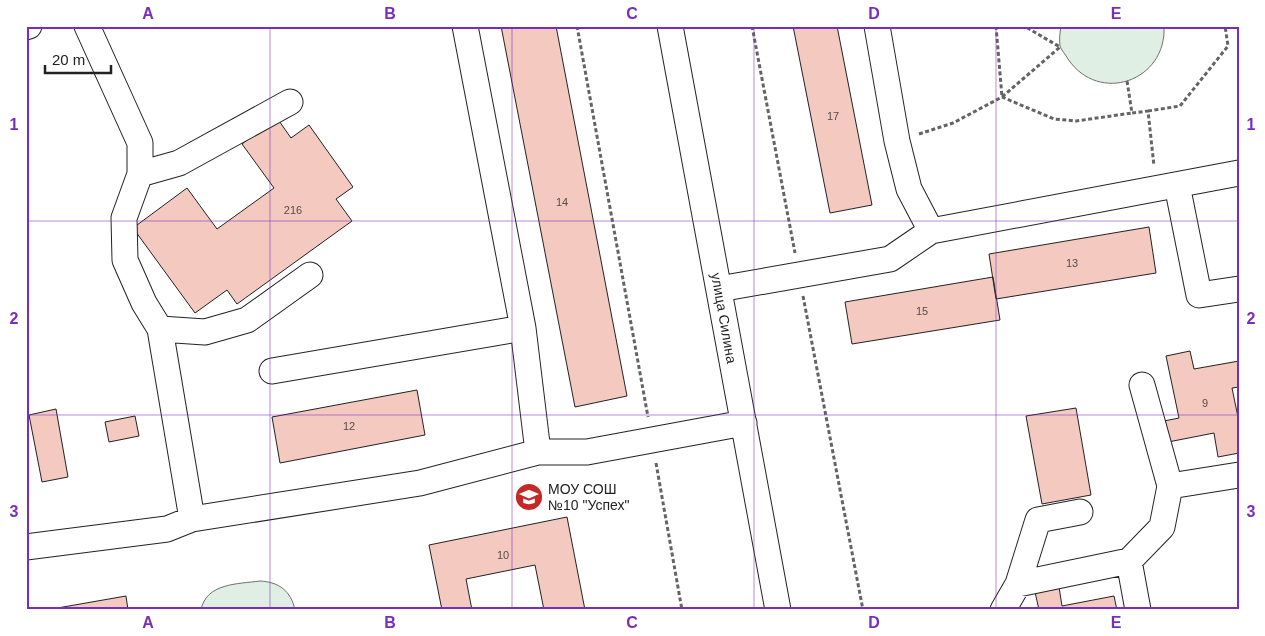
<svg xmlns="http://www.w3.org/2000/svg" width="1265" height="636" viewBox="0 0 1265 636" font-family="Arial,sans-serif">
<rect width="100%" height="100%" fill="#fff"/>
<!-- green -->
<path fill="#e0efe3" stroke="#6f6f6f" d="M1061,26H1164C1167,81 1099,105 1068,59C1066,55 1061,50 1060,46C1059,40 1060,32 1061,26Z
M260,581C279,582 291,591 295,610H201C206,583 238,584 260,581Z"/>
<!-- building -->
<path fill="#f3c9c0" stroke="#222" d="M501,26H556L627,396L575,407Z
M793,26H837L872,205L830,213Z
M277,118L291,138L309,125L353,187L336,199L352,221L237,304L227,290L195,313L133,228L187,188L217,229L274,188L242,144Z
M1149,227L1156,273L996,299L989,254Z
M993,277L1000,320L852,344L845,302Z
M1190,351L1194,369L1239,361V387L1232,388L1239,422V453L1218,457L1214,433L1163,443L1159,422L1179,418L1166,356Z
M417,390L425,435L280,463L272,417Z
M1076,408L1091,495L1042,504L1026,416Z
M56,409L68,477L42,482L29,415Z
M135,416L139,436L109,442L105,422Z
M567,517L585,610H544L535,565L466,579L472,610H442L429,545Z
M1059,587L1062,606L1114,596L1117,610H1039L1035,592Z
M126,596L128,610H46Z"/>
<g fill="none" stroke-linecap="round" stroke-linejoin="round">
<defs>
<path id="minor" d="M87,26L140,143V174L124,218L125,260L144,303L160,329L192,519
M465,26L523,328L538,452
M670,26L778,610
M877,26L897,141L909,189L931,231
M26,27L29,26
M140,174L179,163L290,102
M1177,185L1199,295L1239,289
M719,289L890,259L931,231L1239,173
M160,329L205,332L247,320L310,275
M272,371L523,328
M1170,486L1239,475
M26,547L167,529L192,519L420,483L538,452H587L744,423
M1129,561L1138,610
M1018,584L1129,561L1162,527L1170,486L1142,385
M1003,610L1018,584L1038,520L1080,512"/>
</defs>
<!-- minor casing -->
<use href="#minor" stroke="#222" stroke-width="27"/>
<!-- path -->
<path stroke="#646464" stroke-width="3" stroke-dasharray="4 2.5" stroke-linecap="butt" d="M577,26L648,417
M752,26L795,253
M996,26L1002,97L1060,47L1024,26
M1127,81L1132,113L1148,111L1154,166
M1148,111L1180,106L1228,46L1225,26
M919,134L953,123L1002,97L1054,119L1076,121L1132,113
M803,296L863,610
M656,463L682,610"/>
<!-- minor -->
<use href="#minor" stroke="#fff" stroke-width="25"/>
</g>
<!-- grid -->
<path fill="none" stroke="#7b2cbf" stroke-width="1" stroke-opacity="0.55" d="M270,26V610M512,26V610M754,26V610M996,26V610M26,221H1239M26,415H1239"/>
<!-- icons -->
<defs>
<symbol id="school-disc" viewBox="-11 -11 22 22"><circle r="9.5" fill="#c62828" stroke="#fff"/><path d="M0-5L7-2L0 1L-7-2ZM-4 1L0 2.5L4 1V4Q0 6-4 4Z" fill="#fff"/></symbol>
</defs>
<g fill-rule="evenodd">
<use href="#school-disc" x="513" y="481" width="32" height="32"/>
</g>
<g text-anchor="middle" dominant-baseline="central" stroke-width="4" stroke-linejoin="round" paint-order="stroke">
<!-- number labels -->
<g font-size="11" fill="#564c4a">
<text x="833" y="116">17</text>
<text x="562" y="202">14</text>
<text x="293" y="210">216</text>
<text x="1072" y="263">13</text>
<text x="922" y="311">15</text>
<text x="1205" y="403">9</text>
<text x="349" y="426">12</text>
<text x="503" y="555">10</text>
</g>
<!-- street labels -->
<g font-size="14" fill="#222" stroke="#fff">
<text transform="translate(724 318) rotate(80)">улица Силина</text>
</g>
<!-- poi labels -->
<g font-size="14" fill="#222" stroke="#fff" text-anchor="start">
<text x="548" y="489">МОУ СОШ<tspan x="548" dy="16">№10 "Успех"</tspan></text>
</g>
</g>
<!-- border -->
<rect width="1265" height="636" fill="none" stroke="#ffffff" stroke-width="55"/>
<!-- scale -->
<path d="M45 65v8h66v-8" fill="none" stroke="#222222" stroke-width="2.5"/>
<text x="52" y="65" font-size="15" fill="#222222" stroke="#ffffff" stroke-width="4" paint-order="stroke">20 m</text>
<rect x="28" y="28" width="1210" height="580" fill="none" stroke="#7b2cbf" stroke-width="2"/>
<g font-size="16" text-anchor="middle" font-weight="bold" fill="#7b2cbf">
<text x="148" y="19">A</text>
<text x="390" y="19">B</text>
<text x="632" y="19">C</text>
<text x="874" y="19">D</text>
<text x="1116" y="19">E</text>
<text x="14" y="130">1</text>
<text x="1251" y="130">1</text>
<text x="14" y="324">2</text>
<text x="1251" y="324">2</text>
<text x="14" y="517">3</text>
<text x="1251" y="517">3</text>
<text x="148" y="628">A</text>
<text x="390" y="628">B</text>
<text x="632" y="628">C</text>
<text x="874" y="628">D</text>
<text x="1116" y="628">E</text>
</g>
</svg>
